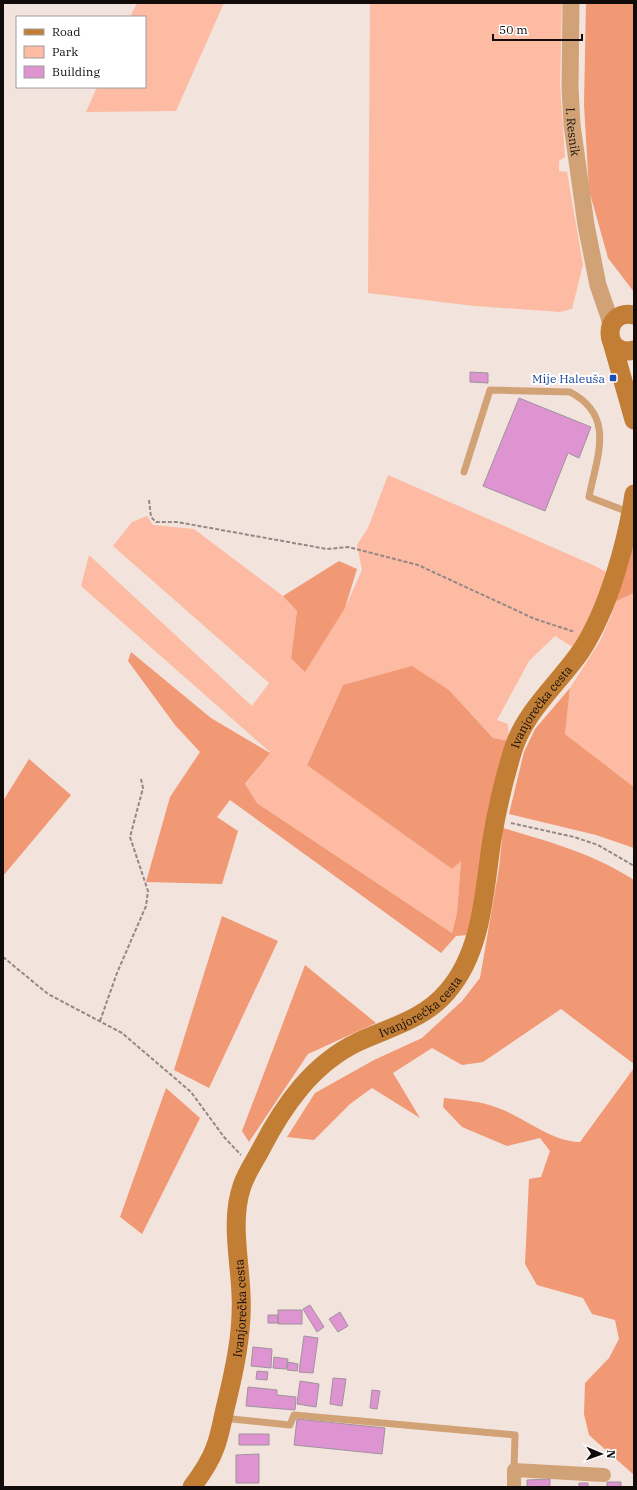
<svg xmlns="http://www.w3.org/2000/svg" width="637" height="1490" viewBox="0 0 637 1490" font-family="'IBM Plex Serif',serif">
<rect width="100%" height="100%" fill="#f3e3dd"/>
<!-- green -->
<path fill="#fcbba2" d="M137,3H224L176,111L86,112L97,87H145V17H130Z
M370,3H562L560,84L565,157L559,161V171L567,172L583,265L572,309L560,312L474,306L368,293Z
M388,475L593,565L608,573L602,596L574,648L555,636L529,661L497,720L508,724L509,741L493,738L449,690L343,685L307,764L452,869L461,860L457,913L452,933L257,803L245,785L270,752L81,586L89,555L252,706L269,683L113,546L132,522L147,516L153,525L194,529L283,596L297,611L291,658L345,608L362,570L357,545L368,528Z
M634,593V787L565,734L570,688L600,641L611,616L614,602Z"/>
<!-- forest -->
<path fill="#f19874" d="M586,3H634V292L608,258L589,190L584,105Z
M634,542V593L614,602Z
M339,561L357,569L345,608L305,672L291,658L297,611L283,596Z
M131,652L211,718L270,753L245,784L257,803L452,933L457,913L461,861L452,869L307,765L343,685L412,666L449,690L493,738L509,741L468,935L456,936L441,953L230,800L217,817L238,831L222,884L146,882L170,797L200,752L175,725L128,661Z
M570,688L565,734L634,787V848L596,835L509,814L524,752L535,729Z
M29,759L71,795L3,876V801Z
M503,828C550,842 592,853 634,880V1064L561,1009L483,1062L462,1065L432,1048L393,1073L420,1118L372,1088L350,1104L314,1140L287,1137L315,1093L374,1060L422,1038L462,1001L480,978L499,868Z
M222,916L278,941L209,1088L174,1070Z
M305,965L376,1023L308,1054L249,1142L242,1131Z
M634,1068V1475L589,1435L584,1414L585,1383L609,1358L619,1339L615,1320L592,1314L583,1298L537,1285L525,1264L529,1179L541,1177L550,1151L540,1138L507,1146L462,1127L443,1107L444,1098C462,1100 481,1101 498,1108C526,1118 550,1141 580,1142Z
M166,1088L200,1118L142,1234L120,1217Z"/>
<!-- building -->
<path fill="#dd94d1" stroke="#9f939c" d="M470,372L488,373V383L470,382Z
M519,398L591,427L579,458L568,453L545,511L483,486Z
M310,1305L324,1327L317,1332L303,1309Z
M278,1310H302V1324H278Z
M340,1312L348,1326L338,1332L329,1319Z
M268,1315H278V1323H268Z
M304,1336L318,1338L313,1373L299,1372Z
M253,1347L272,1349L271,1368L251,1366Z
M274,1357L288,1359L286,1369L273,1368Z
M288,1362L298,1364L297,1371L287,1370Z
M257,1371L268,1372L267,1380L256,1379Z
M333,1378L346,1379L342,1406L330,1404Z
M300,1381L319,1384L316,1407L297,1404Z
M248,1387L277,1390V1395L296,1397L295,1410L246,1406Z
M372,1390L380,1391L377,1409L370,1408Z
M297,1419L385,1428L382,1454L294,1445Z
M239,1434H269V1445H239Z
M259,1454V1483H236V1455Z
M550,1479V1487H527V1480Z
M607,1482H621V1487H607Z
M579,1483H588V1487H579Z"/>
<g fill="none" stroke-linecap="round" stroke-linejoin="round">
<!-- path -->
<path stroke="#948884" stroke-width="2" stroke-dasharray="4 2" stroke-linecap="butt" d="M149,500L151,517L156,522H177L327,549L348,547L418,565L535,619L575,632
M511,823L574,837L598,845L634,866
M3,957L48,994L122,1033L191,1092L224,1137L241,1155
M100,1021L117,973L146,906L148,891L130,837L143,788L141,779"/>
<!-- service -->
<path stroke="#d0a276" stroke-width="7" d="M464,472L490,390L570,392C616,416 597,456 589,497L631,513
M223,1418L290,1425L294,1415L515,1435L514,1470"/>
<!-- minor -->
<path stroke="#d0a276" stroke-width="14" d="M514,1487V1470L604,1475"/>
<!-- tertiary -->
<path stroke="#d0a276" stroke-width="17" id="s1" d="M571,3L570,87L572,125L586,225L598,285L609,317L611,326"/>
<!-- secondary -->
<g stroke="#c27e35" stroke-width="19">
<path d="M634,315C602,308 602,358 634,350"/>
<path d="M612,342L634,420"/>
<path id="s2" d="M192,1487C201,1475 210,1462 215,1448C220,1435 222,1422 225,1409C234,1372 243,1333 241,1295C240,1260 230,1221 242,1186C246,1174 254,1162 260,1151C283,1106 312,1064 358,1042C390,1027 423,1020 447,992C483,951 484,890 492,839C497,809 504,779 513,750C525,711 559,683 581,651C608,610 627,542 634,494"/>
</g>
</g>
<!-- markers -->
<rect fill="#1a4fb4" stroke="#fff" stroke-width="1.5" x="609" y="374" width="8" height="8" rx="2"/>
<g text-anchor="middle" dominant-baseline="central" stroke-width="4" stroke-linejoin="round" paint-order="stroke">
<!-- street labels -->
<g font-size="12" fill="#110c0a" stroke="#fff">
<text stroke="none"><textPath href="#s1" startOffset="129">I. Resnik</textPath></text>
<text stroke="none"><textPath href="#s2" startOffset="908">Ivanjorečka cesta</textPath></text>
<text stroke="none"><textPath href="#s2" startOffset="572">Ivanjorečka cesta</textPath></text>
<text stroke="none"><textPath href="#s2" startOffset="188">Ivanjorečka cesta</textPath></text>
</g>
<!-- transit labels -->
<g font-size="12" fill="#164399" stroke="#fff" text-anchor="end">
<text x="605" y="378">Mije Haleuša</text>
</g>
</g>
<!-- border -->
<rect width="637" height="1490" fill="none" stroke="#110c0a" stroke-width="8"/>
<!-- legend -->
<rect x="16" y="16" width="130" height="72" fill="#ffffff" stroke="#a09e9d"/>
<rect x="24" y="29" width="20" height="6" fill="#c27e35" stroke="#a09e9d"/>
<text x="52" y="36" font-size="12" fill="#110c0a">Road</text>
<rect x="24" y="46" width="20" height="12" fill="#fcbba2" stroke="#a09e9d"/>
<text x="52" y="56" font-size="12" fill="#110c0a">Park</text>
<rect x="24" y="66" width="20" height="12" fill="#dd94d1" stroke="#a09e9d"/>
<text x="52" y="76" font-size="12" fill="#110c0a">Building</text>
<!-- north arrow -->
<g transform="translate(601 1454) rotate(92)" stroke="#ffffff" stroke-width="3" paint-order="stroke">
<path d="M0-3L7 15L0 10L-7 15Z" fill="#110c0a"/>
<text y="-6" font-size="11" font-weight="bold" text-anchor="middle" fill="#110c0a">N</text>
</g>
<!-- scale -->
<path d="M493 34v6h89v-6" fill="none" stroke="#110c0a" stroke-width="2"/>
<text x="499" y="34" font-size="12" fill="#110c0a" stroke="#ffffff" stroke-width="3" paint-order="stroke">50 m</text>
</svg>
